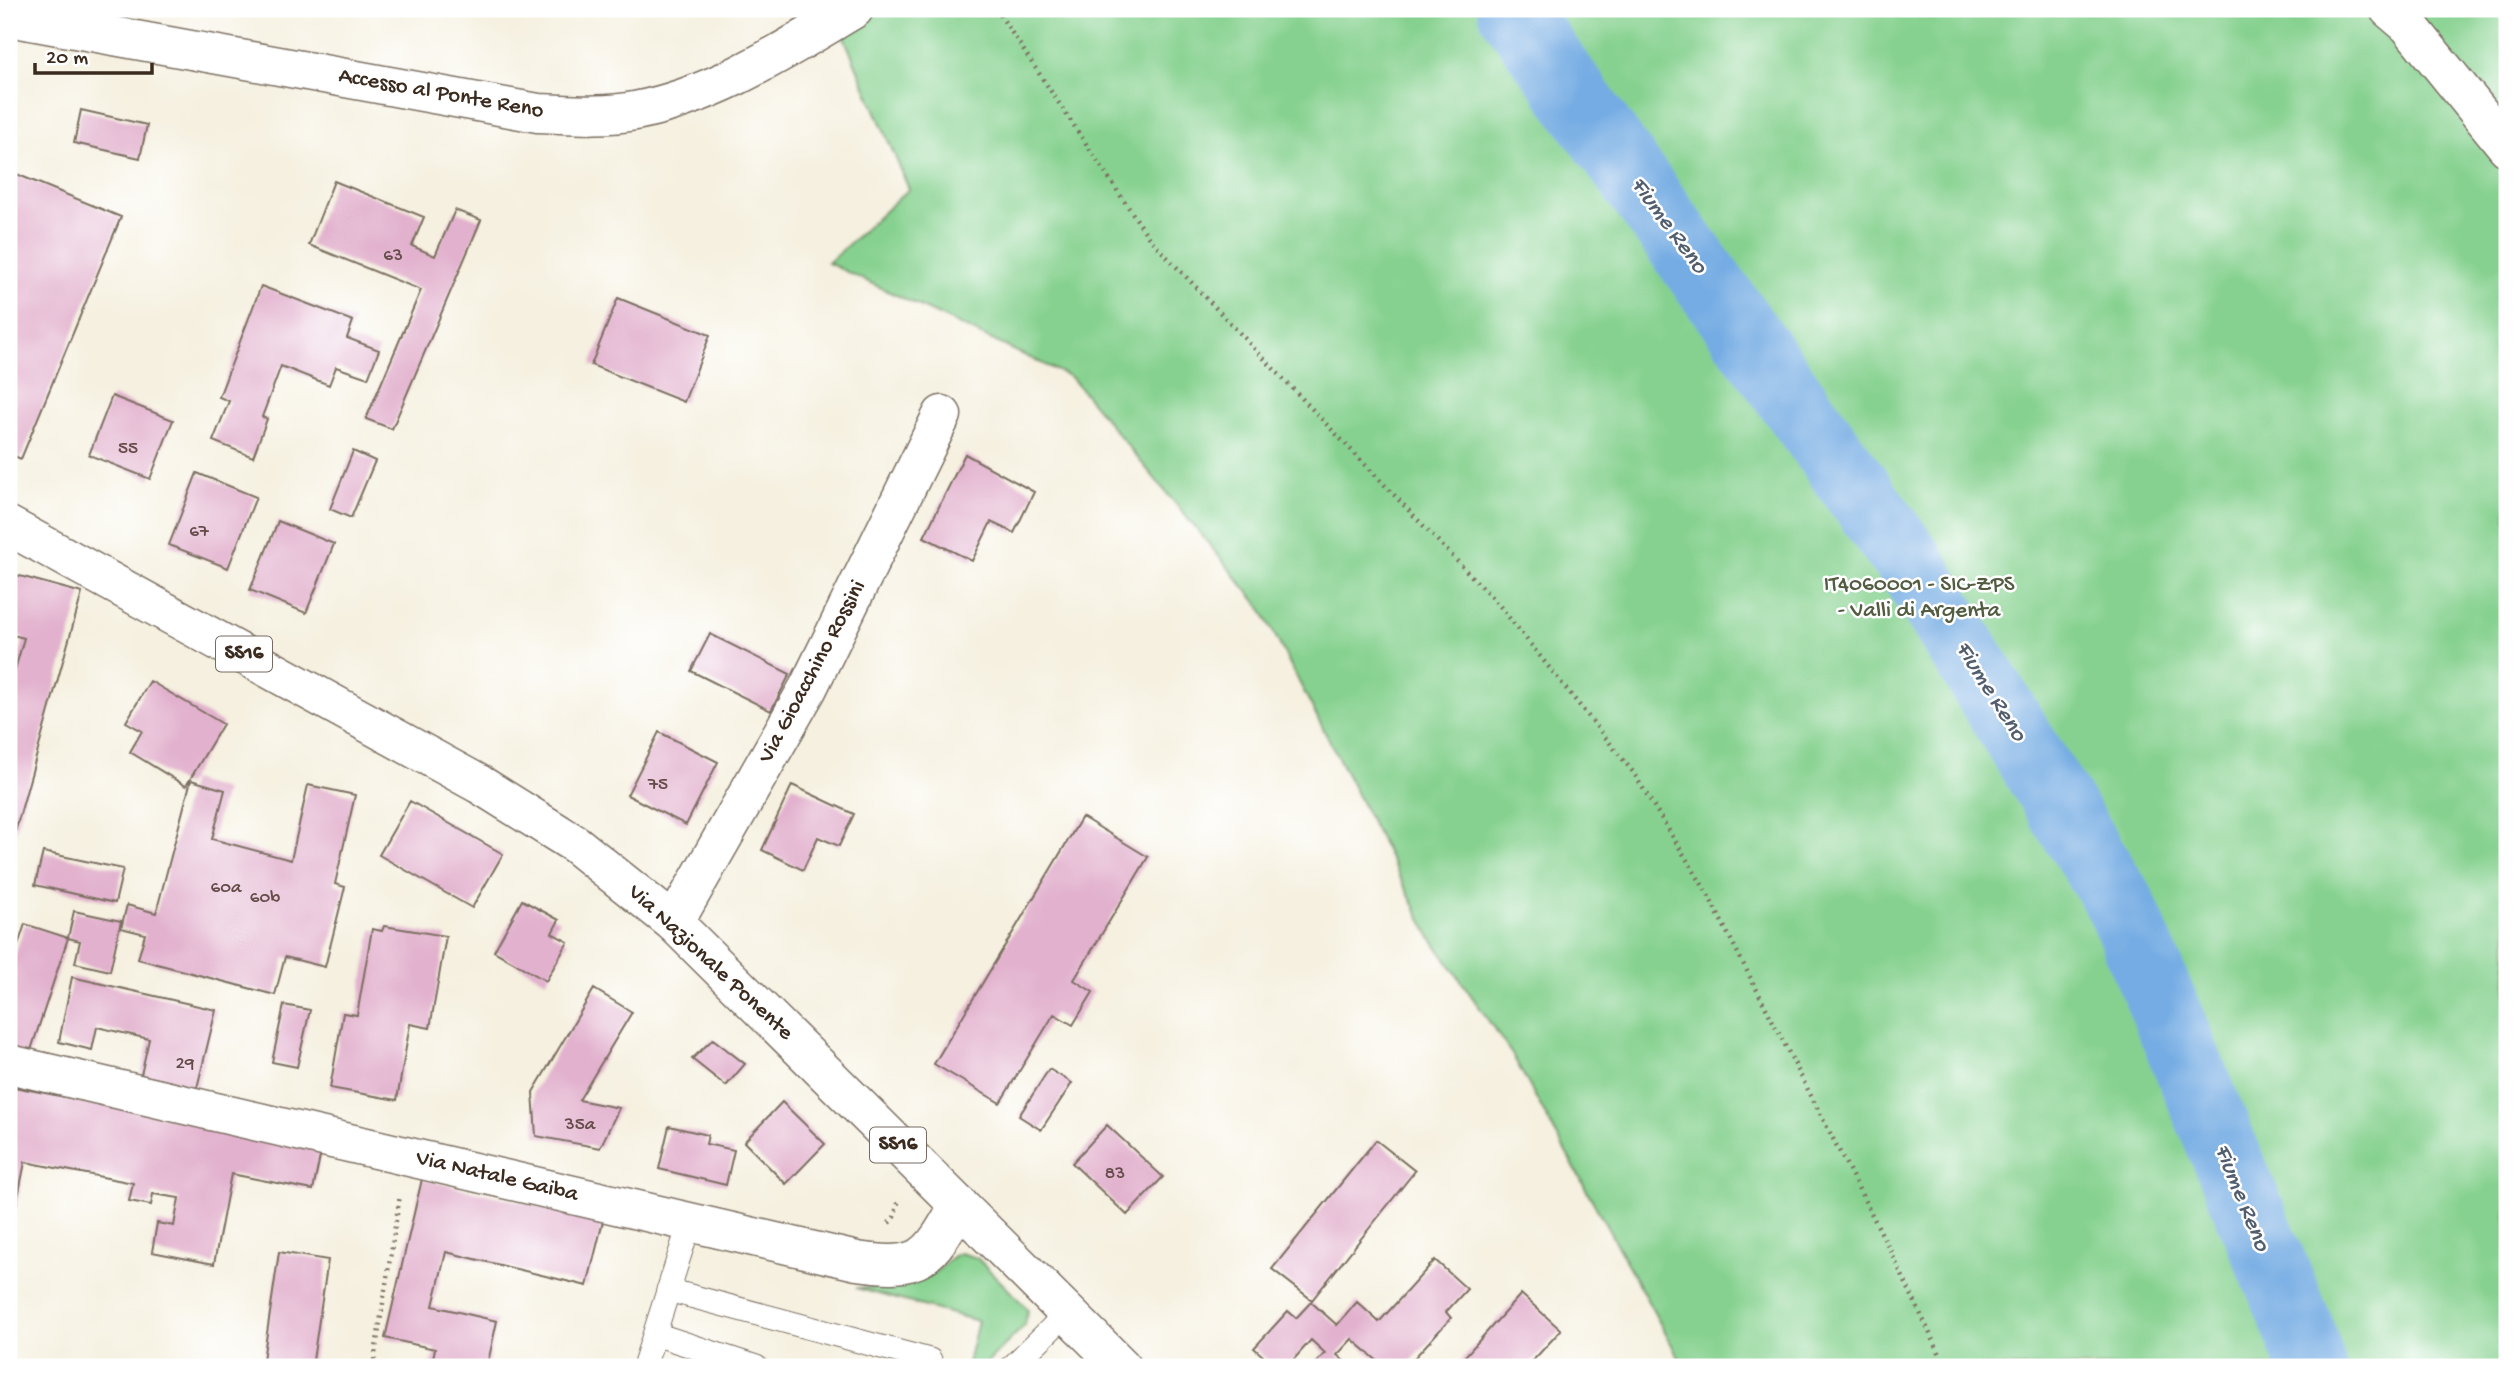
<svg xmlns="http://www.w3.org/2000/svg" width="2516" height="1376" viewBox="0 0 2516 1376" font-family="'Gochi Hand',sans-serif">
<rect width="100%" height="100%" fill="#fff"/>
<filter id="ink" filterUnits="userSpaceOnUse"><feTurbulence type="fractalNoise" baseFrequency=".0143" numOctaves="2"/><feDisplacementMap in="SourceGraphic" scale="14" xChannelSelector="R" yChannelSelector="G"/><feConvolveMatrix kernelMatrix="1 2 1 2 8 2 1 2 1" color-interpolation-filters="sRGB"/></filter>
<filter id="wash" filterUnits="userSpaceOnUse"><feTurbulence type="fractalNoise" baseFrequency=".00686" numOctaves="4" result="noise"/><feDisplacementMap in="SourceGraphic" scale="28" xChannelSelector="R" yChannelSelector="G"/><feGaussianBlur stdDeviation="1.57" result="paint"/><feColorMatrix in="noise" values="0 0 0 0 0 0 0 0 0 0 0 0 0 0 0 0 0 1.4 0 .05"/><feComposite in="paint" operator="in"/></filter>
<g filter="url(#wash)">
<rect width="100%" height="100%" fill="#f5f0df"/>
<!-- green -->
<path fill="#86d18f" stroke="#607e56" stroke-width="2" d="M832,9H2507V1367H1684L1513,1056L1430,936L1260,606L1071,377L828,263L909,189Z
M960,1253L977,1258L1025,1306L1028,1311L1024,1326L983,1367H967L978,1321L856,1288C883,1287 910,1286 934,1273C944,1267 949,1256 960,1253Z"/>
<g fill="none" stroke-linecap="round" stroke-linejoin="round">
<!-- river -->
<path stroke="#75ace3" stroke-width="70" d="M1512,9L1914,569L2121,905L2302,1336L2311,1367"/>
</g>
<g id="blocks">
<!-- building -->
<path fill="#e2b1cd" d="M81,110L147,125L140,158L74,143Z
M9,171L121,217L21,459L9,454Z
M334,181L424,217L412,246L435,256L455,210L481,220L392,429L366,419L421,290L309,245Z
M261,286L353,321L347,338L379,350L368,378L336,367L329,385L281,366L262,417L267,419L253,457L213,441L229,401L219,397Z
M618,298L710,335L684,402L591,365Z
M112,396L173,420L150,479L89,455Z
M353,451L375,461L351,518L330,509Z
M965,454L1034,492L1014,533L991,522L972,561L924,537Z
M197,473L256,497L228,568L169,545Z
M278,521L334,544L306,613L250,590Z
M9,573L82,593L10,850L9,691L24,638L9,634Z
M710,634L790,674L771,711L691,671Z
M150,681L223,724L186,786L130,752L142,731L126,722Z
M659,732L718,762L686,825L627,795Z
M191,780L225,790L212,839L291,860L308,785L355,795L335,884L345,887L325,967L285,957L275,995L138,959L145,934L121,928L127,905L156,913Z
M792,785L854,814L839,846L818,837L803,870L762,850Z
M410,801L503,854L472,908L379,855Z
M1082,817L1148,857L1074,980L1093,992L1073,1025L1054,1014L1000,1103L934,1064Z
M43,852L123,869L115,903L35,885Z
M522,900L559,920L552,933L568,942L546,981L494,951Z
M74,911L121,921L110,971L75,963L80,941L68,938L28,1059L9,1053V973L25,924L68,938Z
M384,926L446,936L430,1028L410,1024L397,1100L330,1088L343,1013L357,1015L372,929L382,931Z
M72,977L216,1010L197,1088L141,1075L149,1039L97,1027L92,1050L59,1042Z
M594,989L632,1012L579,1100L619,1108L600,1148L536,1136L533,1092Z
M284,1005L310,1010L297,1067L272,1062Z
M713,1039L745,1064L726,1086L692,1059Z
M1049,1069L1072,1083L1041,1130L1019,1116Z
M9,1086L322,1147L313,1190L231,1174L214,1264L152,1252L157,1223L174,1226L179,1198L153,1194L151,1205L129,1201L133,1183L25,1162L9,1242Z
M782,1102L825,1144L786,1184L744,1142Z
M1107,1125L1163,1177L1127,1215L1072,1163Z
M669,1126L708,1135L706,1144L734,1150L726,1185L659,1169Z
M1376,1140L1415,1171L1312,1300L1272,1269Z
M422,1179L603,1221L587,1286L446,1252L433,1306L497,1321L487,1367H431L435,1349L385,1338Z
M279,1252L328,1260L312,1367H262Z
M1435,1260L1467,1289L1446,1312L1451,1318L1406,1367H1379L1381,1364L1352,1339L1337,1355L1351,1367H1312L1325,1353L1311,1340L1287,1367H1275L1254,1348L1288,1311L1296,1318L1311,1302L1337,1325L1357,1302L1379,1322Z
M1521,1294L1561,1330L1527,1367H1460L1457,1365Z"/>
</g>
</g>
<g filter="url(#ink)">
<use href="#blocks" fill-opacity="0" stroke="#7c6f62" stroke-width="2"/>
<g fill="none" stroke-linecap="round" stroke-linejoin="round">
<defs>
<path id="lane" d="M668,1290L930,1360L927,1367
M655,1334L756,1367
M644,1367L690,1222
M1012,1367L1067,1313"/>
<path id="street" d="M2389,9L2409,26L2507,147
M674,923L808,688L942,415
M9,1064L857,1261C922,1270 928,1260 959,1205"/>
<path id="secondary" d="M9,17L538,113C570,114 603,117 635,111C715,96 785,50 854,9"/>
<path id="primary" d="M9,526L479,784L575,844L674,923L1122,1367"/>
</defs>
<!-- lane casing -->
<use href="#lane" stroke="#7c6f62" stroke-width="25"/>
<!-- street casing -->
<use href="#street" stroke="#7c6f62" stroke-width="41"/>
<!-- secondary casing -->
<use href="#secondary" stroke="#7c6f62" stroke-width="41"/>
<!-- primary casing -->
<use href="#primary" stroke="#7c6f62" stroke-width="41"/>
<!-- path -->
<path stroke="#7c6f62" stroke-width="4.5" stroke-dasharray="2 5" stroke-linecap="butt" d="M996,9L1149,238L1499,605L1633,772L1706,891L1887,1244L1946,1367
M889,1223L894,1217L899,1199
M373,1367L400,1195"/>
<!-- lane -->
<use href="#lane" stroke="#fff" stroke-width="23"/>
<!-- street -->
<use href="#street" stroke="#fff" stroke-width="38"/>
<!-- secondary -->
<use href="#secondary" stroke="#fff" stroke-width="38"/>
<!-- primary -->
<use href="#primary" stroke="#fff" stroke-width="38"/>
</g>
</g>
<g text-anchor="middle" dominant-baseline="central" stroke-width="5" stroke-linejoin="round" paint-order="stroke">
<!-- number labels -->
<g font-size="19" fill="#654c4a">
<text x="393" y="256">63</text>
<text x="128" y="449">55</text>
<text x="199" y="532">67</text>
<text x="658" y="785">75</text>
<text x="226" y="888">60a</text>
<text x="265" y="898">60b</text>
<text x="185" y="1064">29</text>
<text x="580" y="1125">35a</text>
<text x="1115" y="1174">83</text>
</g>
<!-- shield labels -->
<g fill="#fff" stroke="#766a62" stroke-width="2">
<rect x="216" y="636.5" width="56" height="35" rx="5"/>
<rect x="870" y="1127.5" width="56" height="35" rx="5"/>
</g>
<g font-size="21" font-weight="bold" fill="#3b2a1e">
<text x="244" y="654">SS16</text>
<text x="898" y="1145">SS16</text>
</g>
<!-- street labels -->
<g font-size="23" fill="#3b2a1e" stroke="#fff">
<text transform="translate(441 94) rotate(10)">Accesso al Ponte Reno</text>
<text transform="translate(813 672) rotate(-62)">Via Gioacchino Rossini</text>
<text transform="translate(710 963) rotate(43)">Via Nazionale Ponente</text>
<text transform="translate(497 1177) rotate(13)">Via Natale Gaiba</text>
</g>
<!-- park labels -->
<g font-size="23" fill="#525c40" stroke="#fff">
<text x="1919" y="585">IT4060001 - SIC-ZPS<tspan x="1919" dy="26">- Valli di Argenta</tspan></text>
</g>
<!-- water labels -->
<g font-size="24" font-style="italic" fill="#525e6d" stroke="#fff">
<text transform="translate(1668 226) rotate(54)">Fiume Reno</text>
<text transform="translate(1990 692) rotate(58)">Fiume Reno</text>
<text transform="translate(2241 1198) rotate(68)">Fiume Reno</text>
</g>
</g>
<!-- margin -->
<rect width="2516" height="1376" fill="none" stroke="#fff" stroke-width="35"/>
<!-- scale -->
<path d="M35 63v10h117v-10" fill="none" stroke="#3b2a1e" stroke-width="3.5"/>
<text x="46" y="63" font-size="21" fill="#3b2a1e" stroke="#ffffff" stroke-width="5" paint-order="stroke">20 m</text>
</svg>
